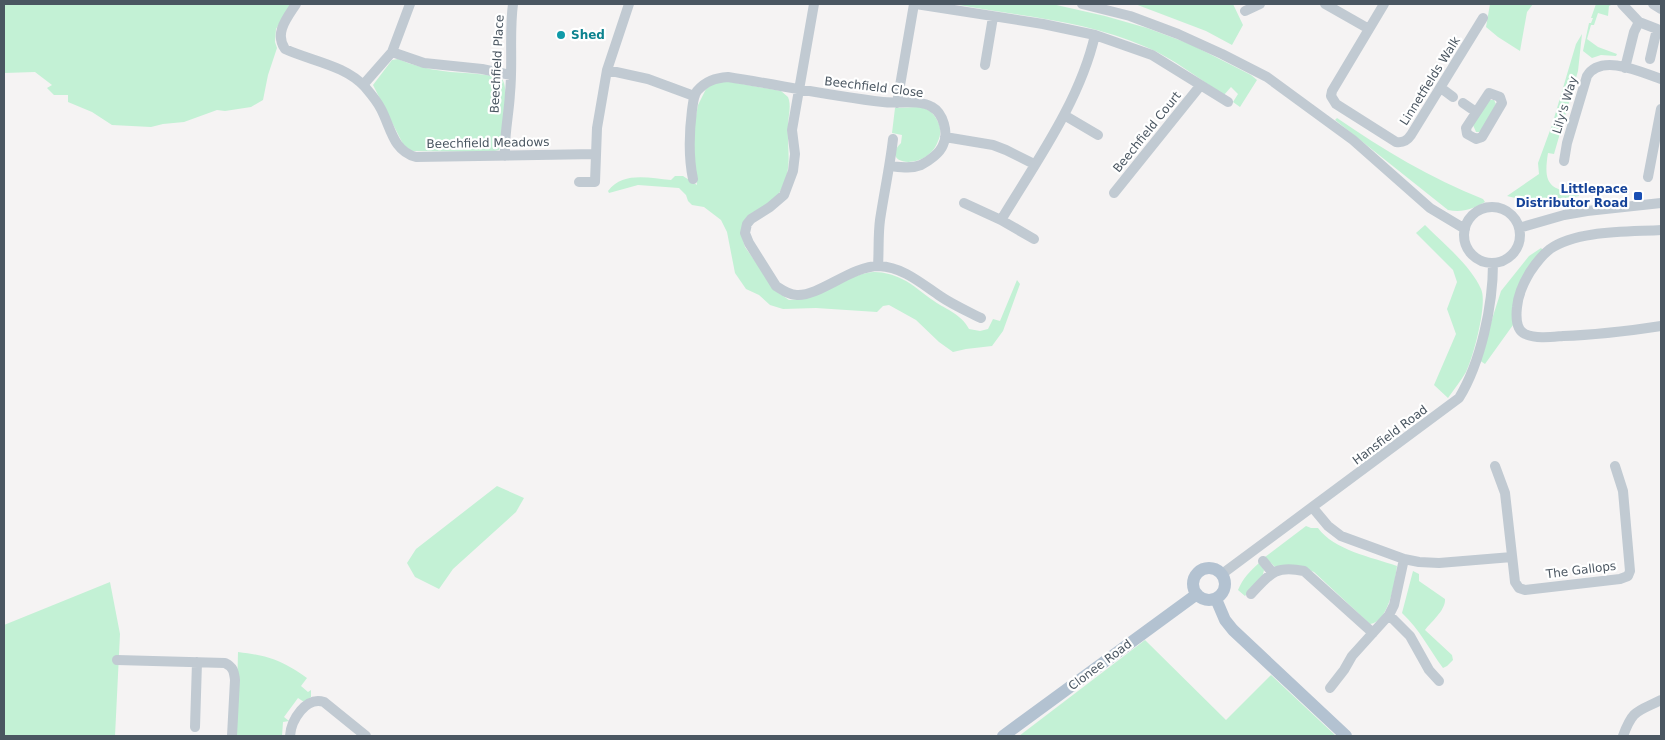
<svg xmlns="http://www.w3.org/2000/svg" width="1665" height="740" viewBox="0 0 1665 740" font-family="'DejaVu Sans',sans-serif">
<rect width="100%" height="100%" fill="#f5f3f3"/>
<!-- green -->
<path fill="#c3f1d5" d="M4,4H291L276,29L275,42L277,48L268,75L263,100L251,107L225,111L217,110L184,122L163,124L151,127L112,125L92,112L68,102V95H54L47,88L52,85L35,72L4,73Z
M953,4H1052L1105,16L1147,28L1190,44L1251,75L1257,80L1240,107L1233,102L1238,94L1231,87L1224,95C1199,79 1173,58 1146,47C1086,20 1017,16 953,4Z
M1135,4H1233L1243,25L1232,45L1206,31Z
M1490,4H1533L1527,12L1520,51L1498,37L1486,27Z
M1596,4H1613L1609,6L1608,16L1598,13L1594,25H1591L1587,39L1598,47L1617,54L1616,56L1601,55L1592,58L1583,51L1589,23H1591L1593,18H1591Z
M1582,34L1578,71L1554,154L1548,153C1543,184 1549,189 1578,194L1579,196L1535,203L1507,196L1539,174L1538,163L1552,125L1576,44Z
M398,59C412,65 427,69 443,71C463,74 483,72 502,79C510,89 502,130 501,145L499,150L491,152L412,151L404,146L373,85L392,60Z
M726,81L781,91L788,97L789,100C791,109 788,117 788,127C787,151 793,167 781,190C767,216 731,206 745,247L777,292L789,300L799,299C815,293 860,271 875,272C884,272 894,275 902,279C913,284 923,294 934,301C947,310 961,314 969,329L980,331L988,329L993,319L1000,321L1017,280L1020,284L1003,331L992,346L966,349L953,352L939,342L916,320L889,305L883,306L877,312L816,308L783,309L770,305L759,295L746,289L735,273L727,232L721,220L704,207L692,205L688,201L686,195L679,188L638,185L609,193L608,191C623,171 649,178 671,180L675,176H683L697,185L692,138L698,105L706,89L713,84Z
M1489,100H1494L1496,104L1483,129L1479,132H1476L1473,125Z
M918,107C928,108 934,113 938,122C941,128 941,135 938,141C927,172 878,165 901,143L902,135L892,133L895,108Z
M1337,118C1382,149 1432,179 1483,199L1485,202C1472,209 1463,213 1448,210L1335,120Z
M1425,225C1443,243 1471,266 1481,289C1488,303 1473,358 1466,372C1461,381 1454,389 1448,398L1434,385L1456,334L1447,309L1457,282L1453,270L1416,233Z
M1541,248L1543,250L1536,258L1513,325L1485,364L1479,360L1501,291L1529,256Z
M497,486L524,498L516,512L453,569L439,589L415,577L407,563L416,549Z
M1306,526L1311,528H1318C1334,550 1371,557 1397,566C1395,581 1389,622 1370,624L1314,572L1309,570L1275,567L1265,557Z
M1259,563L1264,570L1262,578L1245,596L1238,590C1243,578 1250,571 1259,563Z
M1413,571L1419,574V581L1445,599C1446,610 1431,622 1425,630L1452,655L1453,660L1447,666L1443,668C1429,649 1420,630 1402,613Z
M110,582L120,634L115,736H4V625Z
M1145,640L1226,720L1271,675L1336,736H1019Z
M238,652C270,656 281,660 307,678L301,686L308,692L311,690V697L304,702L298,698L284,717L289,721L283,722L282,736H236Z"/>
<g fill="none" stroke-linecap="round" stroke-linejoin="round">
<!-- minor -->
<path stroke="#c1cad2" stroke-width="10" d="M296,4C287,18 274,33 285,49C311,61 345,65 365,87C371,94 377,101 381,109C391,128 393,151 416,157L596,154
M814,4L792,130L795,154L793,171L784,195L770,207L751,219L747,224L745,233L749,243L776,286C782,290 789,295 797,295C820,296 851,266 879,266C903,267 922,284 940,296C953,305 967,311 981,318
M916,4L1043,24L1095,35L1152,55L1228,102
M1082,4L1130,16L1178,34L1222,54L1267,77L1353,140L1430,208L1465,229
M1325,4L1369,29
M1384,4L1332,91L1331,96L1336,104L1396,142C1403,143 1407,141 1411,135L1483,18
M1622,4L1639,22L1634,32L1625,68
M1653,4L1661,9
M1245,11L1260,4
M1639,22L1657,29L1650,59
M392,52L424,63L482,69L511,75
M985,65L993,17
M607,70L648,79L694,96
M363,85L392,52L410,4
M1441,88L1453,97
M1489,93L1500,97L1502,103L1482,137L1476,139L1467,134L1466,128Z
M897,103L914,4
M1463,103L1476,112
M1064,115L1098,135
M945,137L993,145L1006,150L1034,164
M505,156C504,134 509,114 510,93C513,63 509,33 513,4
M1564,161L1567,143L1587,76C1601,53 1641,72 1661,79
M1648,177L1661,109
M693,179C688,155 689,134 692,110C693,104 693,97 697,91C706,81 715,78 728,77C779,85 831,96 883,102C898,104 919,99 932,107C943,113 949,133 943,145C940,153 929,161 921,165C911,169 900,167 890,166
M579,182H595L597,128L607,70L629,4
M1114,193L1200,86
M964,203L1001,220L1034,239
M1464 235a28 28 0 1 1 56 0a28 28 0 1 1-56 0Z
M1001,220C1036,162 1080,101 1095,35
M1519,228L1564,215L1587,211L1661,203
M1661,230C1629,232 1577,230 1550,249C1542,255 1536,263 1530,272C1524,282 1518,295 1517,307C1516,316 1516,330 1525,334C1537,339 1551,337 1563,336C1596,335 1628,331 1661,326
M878,266C879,251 878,235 880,220C884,193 890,166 893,139
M1495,466L1505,493L1515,582L1519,588L1525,590L1620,579L1628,576L1630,571L1623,491L1615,466
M1313,508L1328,526L1341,536L1404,559L1419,562L1439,563L1512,557
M1263,561L1272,572
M1222,574L1459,398C1481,362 1493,305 1493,263
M1251,594C1270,574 1274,565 1304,571L1373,633
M1389,615L1410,636L1429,670L1439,681
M117,660L225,663C233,667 234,671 235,680L232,736
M1330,688L1344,670L1352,656L1389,615L1394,605L1404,559
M195,727L197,662
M290,736C291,720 306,696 324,702L366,736
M1623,736C1633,709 1637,712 1661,700"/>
<!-- major -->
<path stroke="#b3c2d1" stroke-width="12" d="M1193 584a16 16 0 1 1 32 0a16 16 0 1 1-32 0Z
M1216,599L1225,620L1233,630L1346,736
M1003,736L1197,594"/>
</g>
<!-- markers -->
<circle fill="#0f9aa8" stroke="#fff" stroke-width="2" cx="561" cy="35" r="5"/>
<rect fill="#1a4fb4" stroke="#fff" stroke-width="2" x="1633" y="191" width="10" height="10" rx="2.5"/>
<g text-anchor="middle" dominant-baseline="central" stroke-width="4.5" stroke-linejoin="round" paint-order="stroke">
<!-- culture labels -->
<g font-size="12" font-weight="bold" fill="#0d838f" stroke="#fff" text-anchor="start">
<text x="571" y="35">Shed</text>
</g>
<!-- street labels -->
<g font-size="12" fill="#4a5661" stroke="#fff">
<text transform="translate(497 64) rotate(-87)">Beechfield Place</text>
<text transform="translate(1430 81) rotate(-58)">Linnetfields Walk</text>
<text transform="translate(874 87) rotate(7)">Beechfield Close</text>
<text transform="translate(1565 105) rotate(-73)">Lily's Way</text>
<text transform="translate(1147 132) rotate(-51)">Beechfield Court</text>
<text transform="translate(488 143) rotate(-1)">Beechfield Meadows</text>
<text transform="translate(1390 435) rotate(-37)">Hansfield Road</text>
<text transform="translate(1581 570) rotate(-7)">The Gallops</text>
<text transform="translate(1100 665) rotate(-37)">Clonee Road</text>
</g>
<!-- transit labels -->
<g font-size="12" font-weight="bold" fill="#164399" stroke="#fff" text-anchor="end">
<text x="1628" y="189">Littlepace<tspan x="1628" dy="14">Distributor Road</tspan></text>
</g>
</g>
<!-- border -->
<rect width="1665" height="740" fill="none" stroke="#4a5661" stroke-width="10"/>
</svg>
